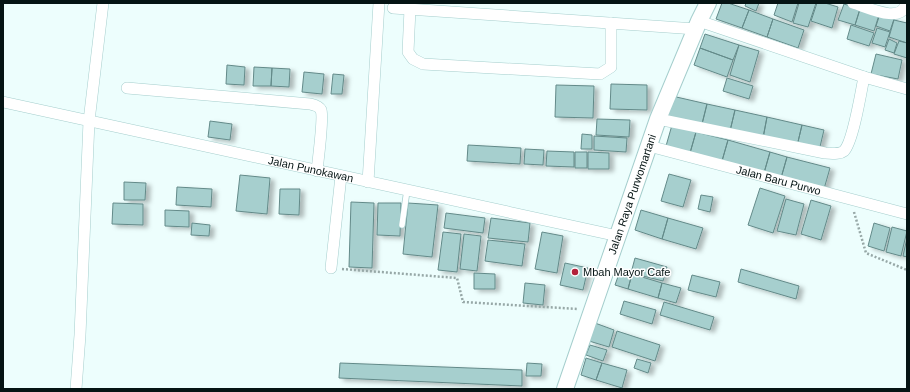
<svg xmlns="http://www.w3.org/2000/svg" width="910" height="392" viewBox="0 0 910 392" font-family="Helvetica,sans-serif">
<defs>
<filter id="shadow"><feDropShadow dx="4.5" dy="2.5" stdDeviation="2" flood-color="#0004"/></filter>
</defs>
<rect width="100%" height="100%" fill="#edfefd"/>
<!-- building -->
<path fill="#a6cfce" stroke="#638a89" filter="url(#shadow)" d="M722,3H728L749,10L742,28L716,19Z
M746,3H759L756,11L745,6Z
M778,3H798L792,22L774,15Z
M799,3H816L808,27L793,23Z
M817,3H825L838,7L832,28L811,21Z
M844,4L860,9L855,25L838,20Z
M860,9L879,15L874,31L855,25Z
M749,10L773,19L767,37L742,28Z
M880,14L894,19L890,31L876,26Z
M773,19L804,30L798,48L767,37Z
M894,20L907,23V43L889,37Z
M851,25L874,33L869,46L847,39Z
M877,28L890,32L885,47L872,43Z
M705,34L739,45L733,60L700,48Z
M889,39L897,43L894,53L885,50Z
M899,41L907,43V58L894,54Z
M739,45L759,51L750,82L730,75Z
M700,48L733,60L727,77L694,65Z
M876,54L902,60L898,79L871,74Z
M227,65L245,67L244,85L226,84Z
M254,67L272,68L271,86H253Z
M272,68L290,69L289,87L271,86Z
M304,72L324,74L322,94L302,92Z
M333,74L344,75L342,94H331Z
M727,78L753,86L749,99L723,91Z
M611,84L647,85V110L610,109Z
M556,85L594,86L593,118L555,117Z
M672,96L707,104L702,124L668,117Z
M707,104L735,110L730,131L702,124Z
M735,110L767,117L763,138L730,131Z
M767,117L802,125L797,146L763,138Z
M597,119L630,120L629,137L596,135Z
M210,121L232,124L230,140L208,137Z
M672,125L696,132L690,153L666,146Z
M802,125L824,130L819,151L797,146Z
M696,132L728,140L722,161L690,153Z
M582,134L592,135V149H581Z
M594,136L627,138L626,152L594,150Z
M728,140L770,152L764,173L722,161Z
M468,145L521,148L520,164L467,161Z
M525,149L544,150L543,165L524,164Z
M547,151L574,152V167L546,166Z
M575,152H587V168H575Z
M588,152L609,153V169H588Z
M770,152L787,157L781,178L764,173Z
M787,157L830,168L824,189L781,178Z
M669,174L691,180L683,207L661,201Z
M240,175L270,178L267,214L236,211Z
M124,182L146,183L145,200H124Z
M177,187L212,189L211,207L176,205Z
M760,188L785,196L773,233L748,225Z
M280,189H300L299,215L279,214Z
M701,195L713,197L710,212L698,209Z
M786,199L804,204L796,235L777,231Z
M811,200L831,206L821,240L801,234Z
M351,202L374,203L372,268L349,267Z
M113,203L143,204V225L112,224Z
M378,203H401L400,236L377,235Z
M408,203L438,205L432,257L403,254Z
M165,210L189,211V227L165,226Z
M641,210L668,218L662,239L635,230Z
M446,213L485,218L483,233L444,228Z
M491,218L530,223L528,242L488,238Z
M668,218L703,228L696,249L662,239Z
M192,223L210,225L209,236L191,235Z
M874,223L890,228L884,251L868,246Z
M892,227L907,231L901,256L886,252Z
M443,232L461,234L457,272L438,270Z
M542,232L563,236L557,273L535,269Z
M464,234L481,236L477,271L460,269Z
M907,238V257L903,256Z
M488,240L525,244L522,266L485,261Z
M635,258L667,267L663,281L631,273Z
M565,263L588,268L583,290L560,285Z
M741,269L799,286L796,299L738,282Z
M620,271L632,274L628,289L615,285Z
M474,273L495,274V289H474Z
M632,274L662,283L658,298L628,289Z
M692,275L720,282L716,297L688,290Z
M525,283L545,285L543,305L523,303Z
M662,283L681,288L676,303L658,298Z
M624,301L656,310L652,324L620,314Z
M664,302L714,317L710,330L660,315Z
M595,323L614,330L609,347L589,341Z
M617,331L660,345L655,361L612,347Z
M590,345L607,350L603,361L586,355Z
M586,358L602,363L596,380L581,375Z
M637,359L651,363L648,373L634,368Z
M340,363L522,370V386L339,378Z
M527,363L542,364L541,376H526Z
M602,363L627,370L622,388L596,380Z"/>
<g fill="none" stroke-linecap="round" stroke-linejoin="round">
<defs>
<path id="lane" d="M402,225L407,190"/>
<g id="street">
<path d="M853,3C867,7 902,25 906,3"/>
<path d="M393,8L696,29"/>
<path d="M410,9L408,52L413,59L423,64L600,74L611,67V23"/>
<path d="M699,21L864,77L907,89"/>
<path d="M127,88L310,104C314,105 319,106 321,110C324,117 318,160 317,171"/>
<path id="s1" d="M3,102L618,236"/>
<path d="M658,119L825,153C831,153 839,155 844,151C853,142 861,92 864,77"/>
<path id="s2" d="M649,146L907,214"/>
<path d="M368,182L379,3"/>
<path d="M331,268L341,176"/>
<path d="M76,389L80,335L89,121L103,3"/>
</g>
<g id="secondary">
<path id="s3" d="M565,389L658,119L699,21L708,3"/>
</g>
</defs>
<!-- lane casing -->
<use href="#lane" stroke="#a5cecd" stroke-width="7"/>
<!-- street casing -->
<use href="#street" stroke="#a5cecd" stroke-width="12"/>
<!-- secondary casing -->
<use href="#secondary" stroke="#a5cecd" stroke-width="18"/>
<!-- path -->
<path stroke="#97a8a7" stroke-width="2.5" stroke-dasharray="2 2" stroke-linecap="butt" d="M854,212L866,253L907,270
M342,269L457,278L463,302L578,309"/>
<!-- lane -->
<use href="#lane" stroke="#fff" stroke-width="5.5"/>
<!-- street -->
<use href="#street" stroke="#fff" stroke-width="11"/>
<!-- secondary -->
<use href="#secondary" stroke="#fff" stroke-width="16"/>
</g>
<!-- markers -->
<circle fill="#b3203a" stroke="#fff" stroke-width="1.5" cx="575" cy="272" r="4"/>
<g text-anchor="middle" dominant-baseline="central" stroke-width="3" stroke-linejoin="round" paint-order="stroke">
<!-- street labels -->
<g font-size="11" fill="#051414" stroke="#fff">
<text stroke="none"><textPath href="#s1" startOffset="315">Jalan Punokawan</textPath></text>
<text stroke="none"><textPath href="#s2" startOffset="134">Jalan Baru Purwo</textPath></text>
<text stroke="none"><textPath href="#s3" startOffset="206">Jalan Raya Purwomartani</textPath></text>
</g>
<!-- poi labels -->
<g font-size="11" fill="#051414" stroke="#fff" text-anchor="start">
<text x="583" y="272">Mbah Mayor Cafe</text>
</g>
</g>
<!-- border -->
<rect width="910" height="392" fill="none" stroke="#051414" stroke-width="8"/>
</svg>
